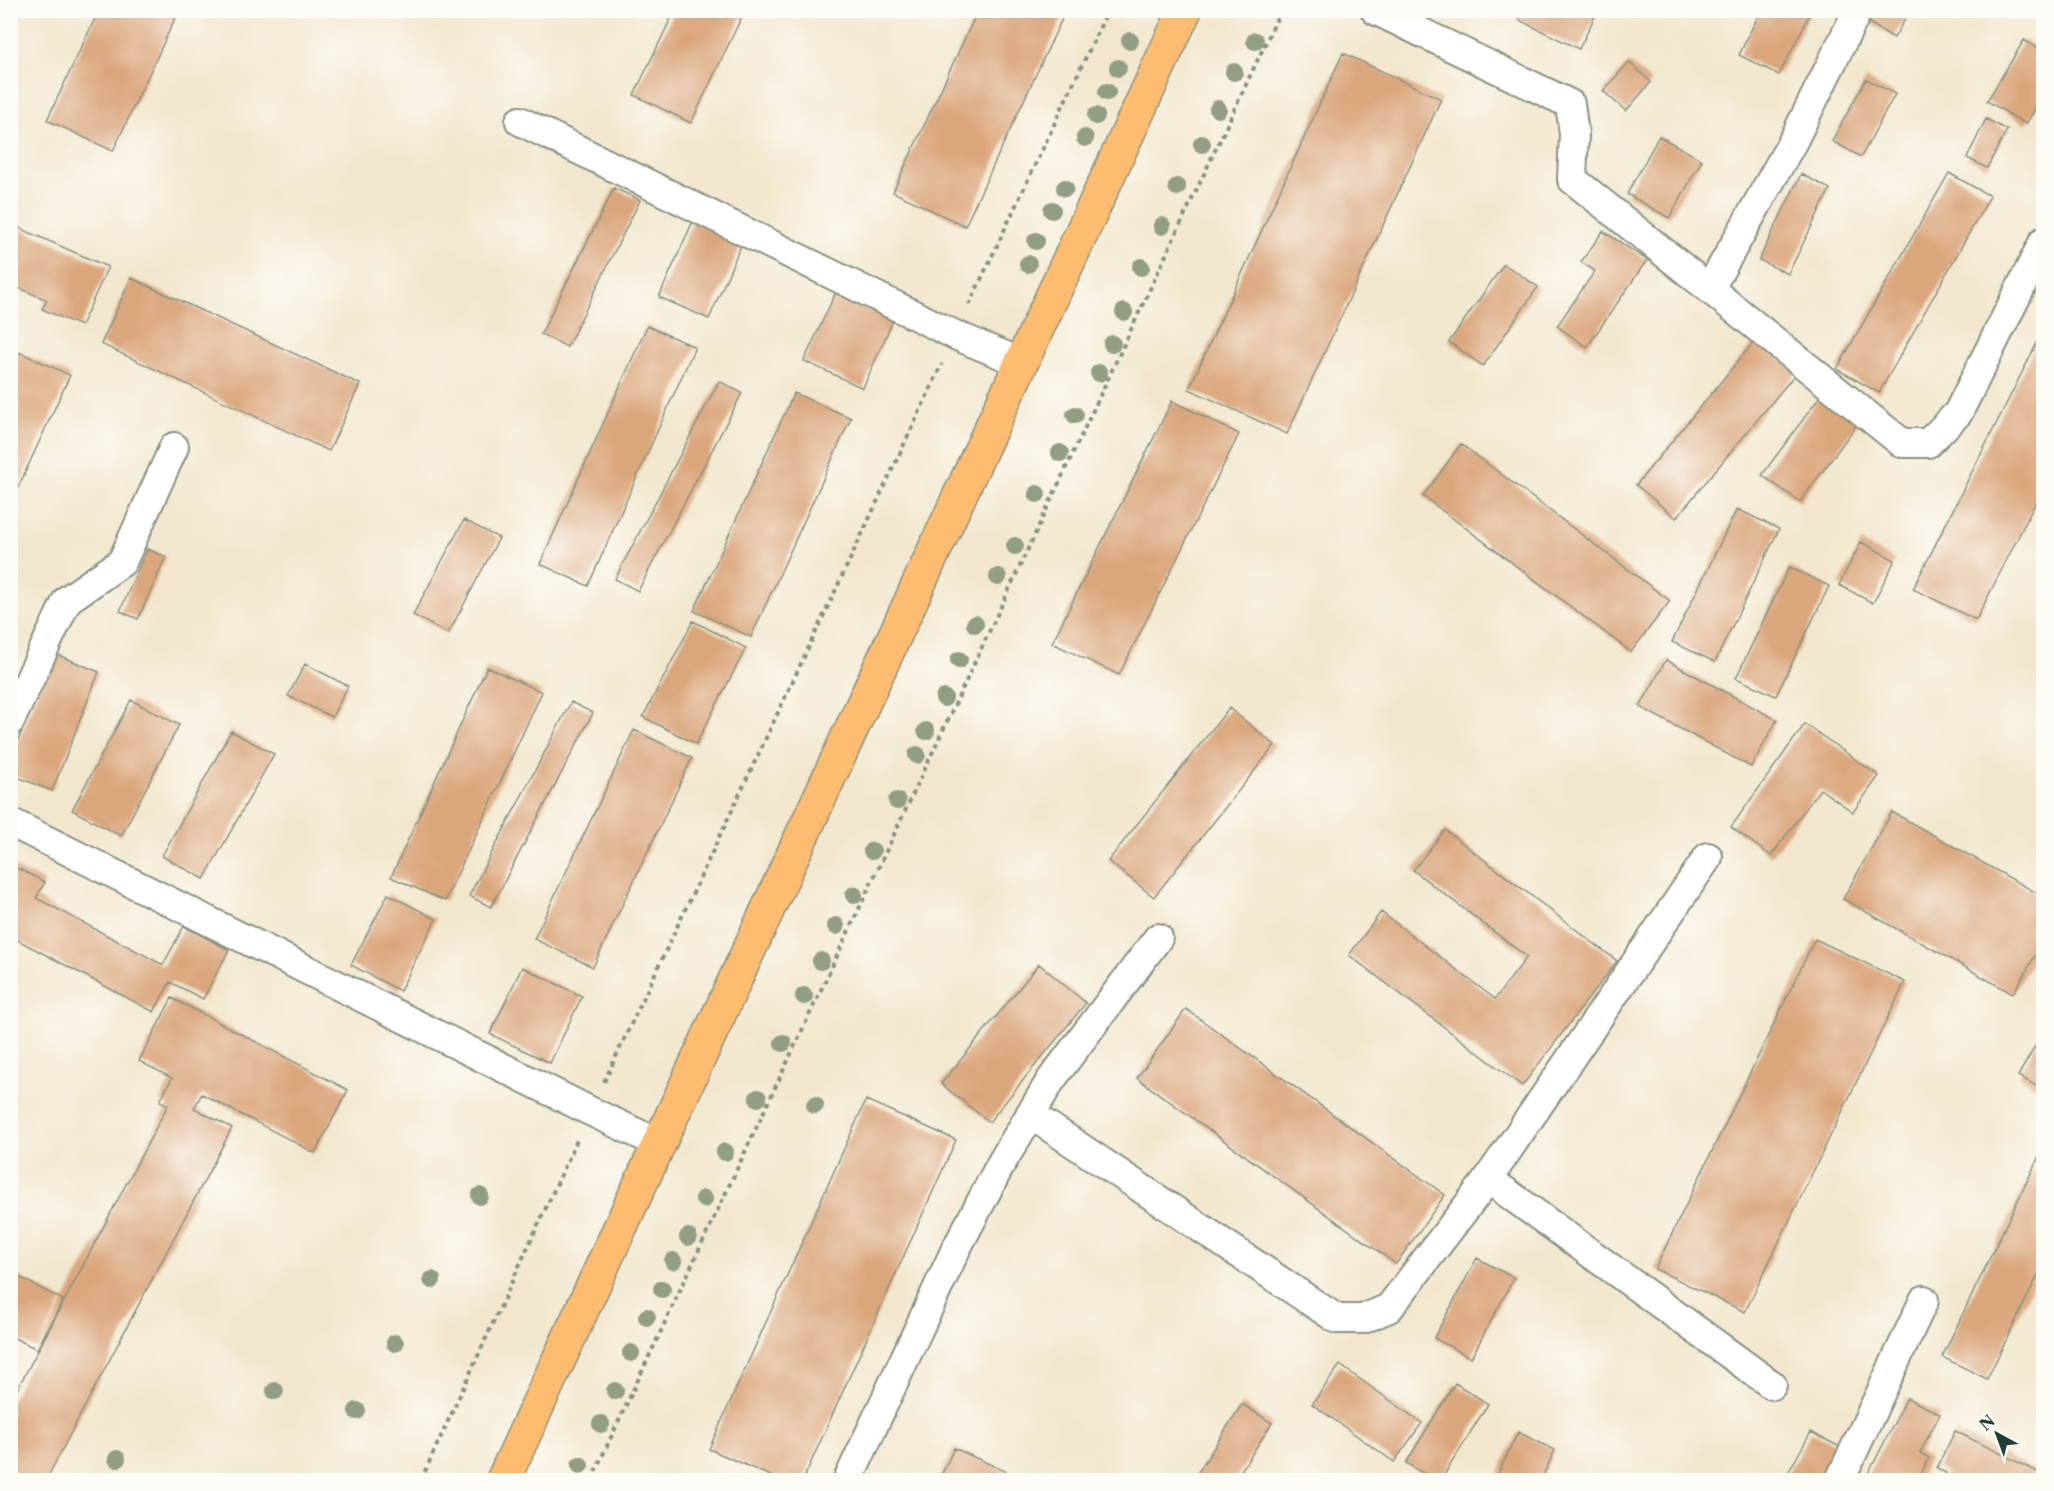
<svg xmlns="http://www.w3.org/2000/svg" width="2054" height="1491" viewBox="0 0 2054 1491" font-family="'Libre Caslon Text',serif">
<rect width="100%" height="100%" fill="#fdfcf7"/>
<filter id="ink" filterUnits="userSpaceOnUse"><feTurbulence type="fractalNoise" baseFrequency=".0167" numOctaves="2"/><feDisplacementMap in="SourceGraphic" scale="12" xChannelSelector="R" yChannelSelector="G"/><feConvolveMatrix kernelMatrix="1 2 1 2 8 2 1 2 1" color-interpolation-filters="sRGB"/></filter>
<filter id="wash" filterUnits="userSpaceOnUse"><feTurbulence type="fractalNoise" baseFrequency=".008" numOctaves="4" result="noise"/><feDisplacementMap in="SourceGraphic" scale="24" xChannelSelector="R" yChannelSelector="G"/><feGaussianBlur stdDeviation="1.35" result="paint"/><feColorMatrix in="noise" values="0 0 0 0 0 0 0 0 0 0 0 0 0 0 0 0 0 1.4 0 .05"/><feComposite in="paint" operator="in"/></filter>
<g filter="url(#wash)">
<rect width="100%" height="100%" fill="#f2e7ce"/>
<g id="blocks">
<!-- building -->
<path fill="#daa67c" d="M99,10H179L113,151L47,120Z
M675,10H745L691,123L634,95Z
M978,10H1066L965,226L893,192Z
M1523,10H1598L1579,49L1519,20Z
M1761,10H1812L1779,75L1739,55Z
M1877,10H1910L1894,38L1869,23Z
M2024,40L2044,52V95L2026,124L1987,101Z
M1343,53L1441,99L1287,434L1189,389Z
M1629,62L1651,82L1626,111L1603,91Z
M1866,79L1895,94L1861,157L1832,141Z
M1986,119L2007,130L1987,168L1967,158Z
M1659,136L1702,160L1669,218L1627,194Z
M1949,173L1990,196L1879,393L1837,369Z
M1801,174L1830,189L1788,274L1759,260Z
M614,188L640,200L567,347L541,334Z
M693,221L742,243L709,319L659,297Z
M10,224L108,267L81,326L42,309L47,300L10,284Z
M1603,231L1647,260L1587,347L1557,326L1595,271L1581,262Z
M1504,264L1538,287L1483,366L1449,342Z
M131,278L360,384L329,451L101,344Z
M836,292L894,318L863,388L804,361Z
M647,326L695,347L588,586L540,564Z
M2044,329V486L1976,620L1913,589Z
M1756,339L1797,372L1676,518L1636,485Z
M10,348L70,375L10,505Z
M719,381L742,393L638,591L615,579Z
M1824,391L1861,419L1800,502L1762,475Z
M794,393L851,418L751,637L694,611Z
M1172,401L1239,434L1119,675L1052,643Z
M1461,444L1670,601L1631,652L1423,496Z
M1737,509L1779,529L1715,662L1672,642Z
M464,520L499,538L448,634L413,615Z
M1861,542L1895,560L1873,603L1839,585Z
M147,549L166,557L138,619L120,611Z
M1789,567L1829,586L1776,696L1736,678Z
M693,621L746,648L696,744L643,717Z
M53,653L99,672L52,791L10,774V760Z
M1666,660L1777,720L1751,767L1640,707Z
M305,664L348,686L332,717L288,696Z
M487,667L542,692L445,901L391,877Z
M131,700L179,725L121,836L72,810Z
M571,702L593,713L491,907L469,896Z
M1229,708L1275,745L1154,897L1108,861Z
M1805,724L1879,776L1853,812L1820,789L1771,856L1731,827Z
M634,730L692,758L593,967L534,939Z
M231,731L274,754L204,879L162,856Z
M1892,812L2044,897V940L2013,994L1843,899Z
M1445,830L1617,961L1522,1086L1349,955L1381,912L1495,999L1527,957L1413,870Z
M13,866L45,882L36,898L163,965L184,926L229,950L203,999L170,982L154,1012L10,936V871Z
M388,894L436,919L400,991L351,965Z
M1815,939L1905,982L1745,1312L1655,1269Z
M1039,964L1086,1003L989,1122L941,1084Z
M522,967L582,996L550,1063L490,1034Z
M172,998L348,1090L315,1153L202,1094L194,1108L232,1128L46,1480H10V1403L168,1105L160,1101L172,1078L139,1061Z
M1186,1009L1445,1195L1396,1264L1137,1078Z
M2044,1031V1090L2018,1076Z
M866,1100L956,1140L803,1480H780L709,1449Z
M2044,1146V1263L1987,1379L1942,1357Z
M1477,1258L1514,1278L1471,1358L1434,1338Z
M10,1272L63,1300L37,1349L10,1336Z
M1340,1365L1422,1423L1394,1462L1312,1404Z
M1455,1383L1488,1404L1441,1480H1434L1406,1463Z
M1907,1398L1940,1414L1920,1453L1929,1458L1918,1480H1865Z
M1242,1404L1272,1423L1235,1480H1193Z
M1955,1431L2044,1475V1480H1942L1946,1473L1937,1468Z
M1518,1432L1555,1450L1541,1480H1495Z
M1811,1432L1842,1448L1824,1480H1784Z
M954,1448L1025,1480H939Z"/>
</g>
</g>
<g filter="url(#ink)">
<use href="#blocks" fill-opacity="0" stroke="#889281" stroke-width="1.5"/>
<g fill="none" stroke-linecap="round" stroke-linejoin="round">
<defs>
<path id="street" d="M1375,10L1570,104L1574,134L1572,179L1902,443H1928L1958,413L2044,241
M520,121L955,335L1022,363
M1710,288L1793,141L1858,10
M10,721L67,600L122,562L174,447
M10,822L590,1111L660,1144
M1030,1114L1337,1319H1363L1389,1308L1488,1179L1708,857
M1488,1179L1772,1385
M848,1480L955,1251L1002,1162L1051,1080L1158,938
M1840,1480L1924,1300"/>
<path id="primary" d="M503,1480L1185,10"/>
</defs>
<!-- street casing -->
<use href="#street" stroke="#889281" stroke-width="32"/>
<!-- primary casing -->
<use href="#primary" stroke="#889281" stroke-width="36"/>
<!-- path -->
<path stroke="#889281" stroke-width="4" stroke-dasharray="4.5 4.5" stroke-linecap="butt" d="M969,305L1108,10
M604,1082L942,364
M421,1480L577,1140
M591,1480L1281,10"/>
<!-- street -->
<use href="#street" stroke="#fff" stroke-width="28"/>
<!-- primary -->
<use href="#primary" stroke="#febc70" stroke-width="33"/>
</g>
<!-- trees -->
<g fill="#919e84">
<circle cx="1130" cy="41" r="9"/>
<circle cx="1255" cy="41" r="9"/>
<circle cx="1118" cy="68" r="9"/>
<circle cx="1234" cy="72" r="9"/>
<circle cx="1107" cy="92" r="9"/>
<circle cx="1218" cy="109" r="9"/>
<circle cx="1096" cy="116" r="9"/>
<circle cx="1085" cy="138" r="9"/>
<circle cx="1202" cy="144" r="9"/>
<circle cx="1177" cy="187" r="9"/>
<circle cx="1065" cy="188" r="9"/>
<circle cx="1052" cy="210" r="9"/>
<circle cx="1162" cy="226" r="9"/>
<circle cx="1036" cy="241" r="9"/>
<circle cx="1028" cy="264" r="9"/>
<circle cx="1141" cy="267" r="9"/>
<circle cx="1124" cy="312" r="9"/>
<circle cx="1112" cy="344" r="9"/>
<circle cx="1099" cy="373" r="9"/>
<circle cx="1075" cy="415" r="9"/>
<circle cx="1060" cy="453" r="9"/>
<circle cx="1037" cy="494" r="9"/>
<circle cx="1015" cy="546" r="9"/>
<circle cx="998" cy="577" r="9"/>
<circle cx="975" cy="624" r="9"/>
<circle cx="959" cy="660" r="9"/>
<circle cx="944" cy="698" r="9"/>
<circle cx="926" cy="731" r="9"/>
<circle cx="917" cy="755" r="9"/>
<circle cx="897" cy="801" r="9"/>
<circle cx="872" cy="851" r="9"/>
<circle cx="854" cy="895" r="9"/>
<circle cx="836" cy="926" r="9"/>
<circle cx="821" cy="961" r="9"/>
<circle cx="804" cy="996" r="9"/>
<circle cx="783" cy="1043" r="9"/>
<circle cx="758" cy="1098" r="9"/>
<circle cx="815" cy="1105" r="9"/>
<circle cx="725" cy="1152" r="9"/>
<circle cx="480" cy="1196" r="9"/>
<circle cx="704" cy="1199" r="9"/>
<circle cx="688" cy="1237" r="9"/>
<circle cx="673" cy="1261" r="9"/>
<circle cx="432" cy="1280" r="9"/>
<circle cx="662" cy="1289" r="9"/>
<circle cx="647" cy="1317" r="9"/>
<circle cx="395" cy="1343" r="9"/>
<circle cx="631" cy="1353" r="9"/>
<circle cx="275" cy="1391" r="9"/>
<circle cx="615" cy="1391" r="9"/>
<circle cx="357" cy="1411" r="9"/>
<circle cx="601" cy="1424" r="9"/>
<circle cx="117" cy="1459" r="9"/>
<circle cx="580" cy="1465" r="9"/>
</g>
</g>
<!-- margin -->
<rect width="2054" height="1491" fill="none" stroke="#fdfcf7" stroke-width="36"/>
<!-- north arrow -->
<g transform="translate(1997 1434) rotate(319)" stroke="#fdfcf7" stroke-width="4.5" paint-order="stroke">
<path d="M0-4.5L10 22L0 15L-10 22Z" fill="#1f3d34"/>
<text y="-9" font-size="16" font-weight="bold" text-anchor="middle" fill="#1f3d34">N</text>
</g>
</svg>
